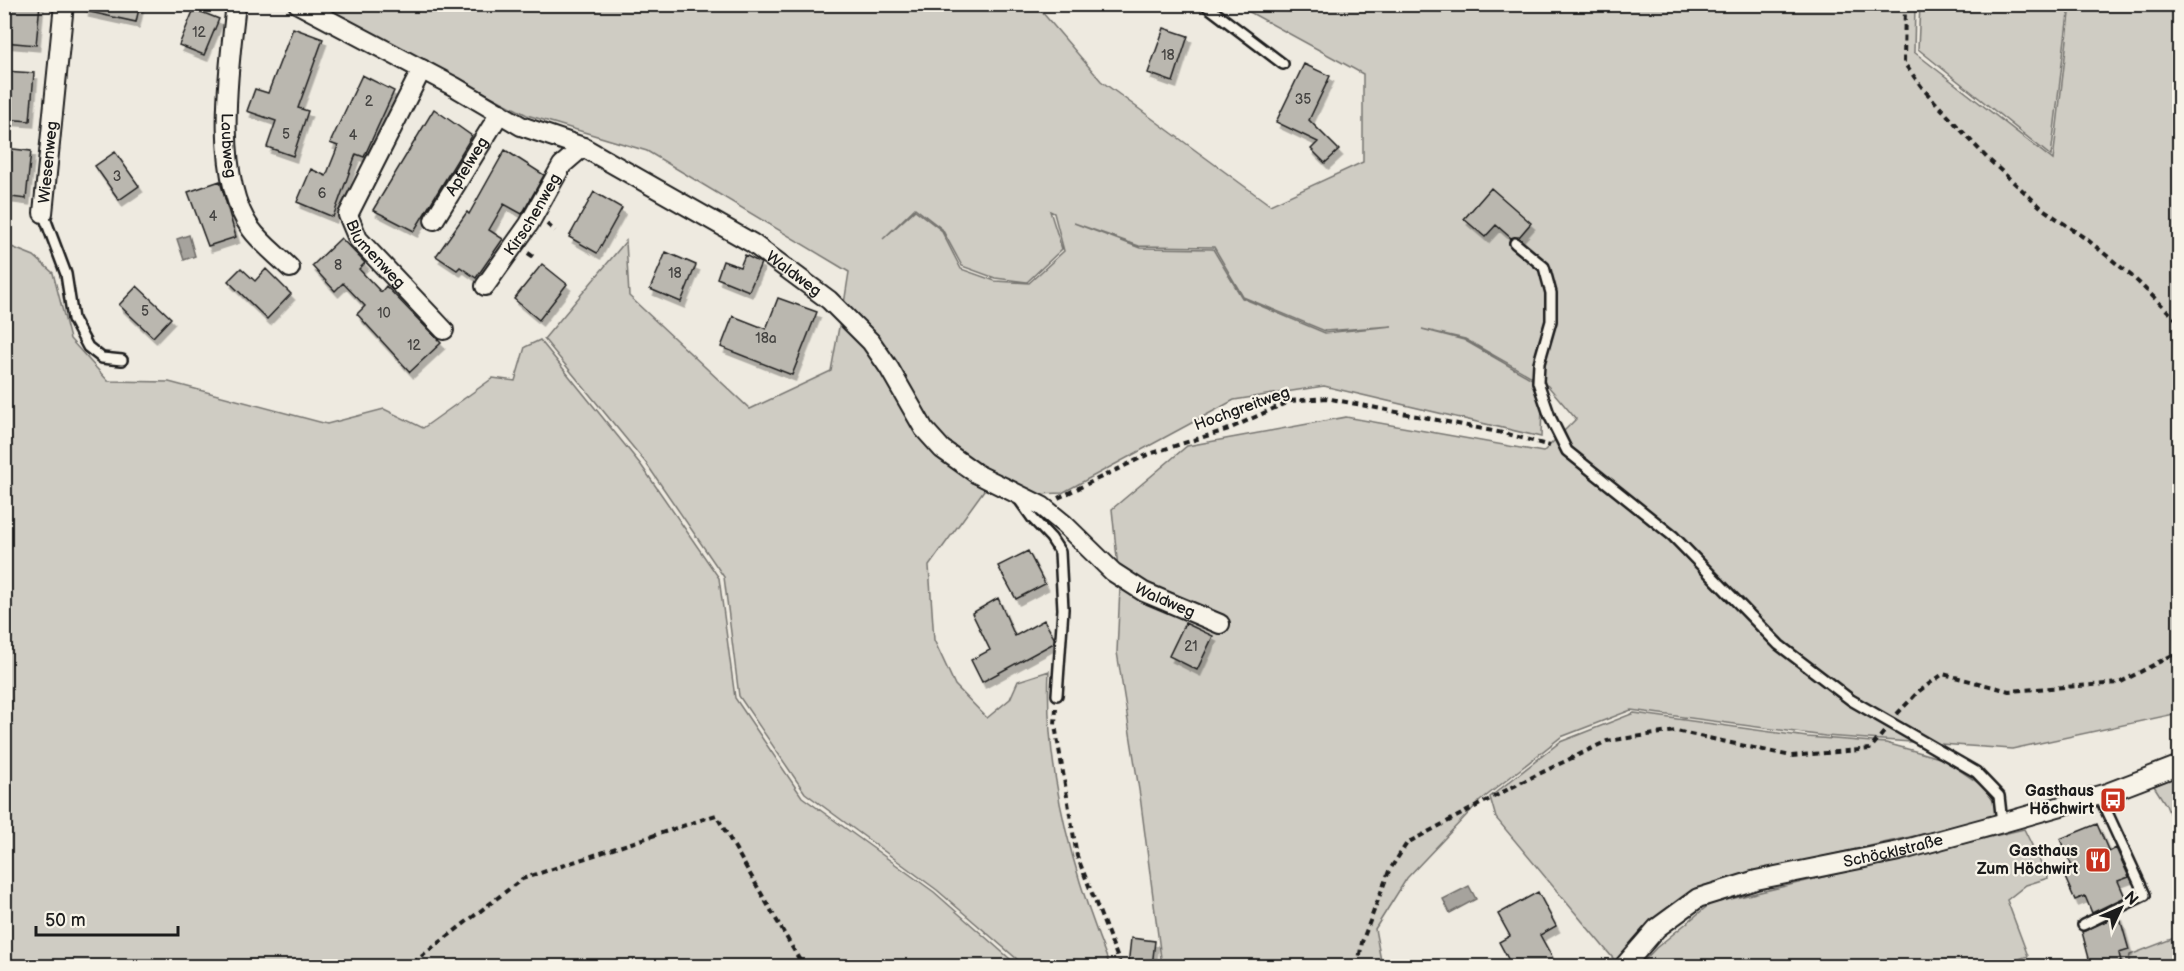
<svg xmlns="http://www.w3.org/2000/svg" width="2184" height="971" viewBox="0 0 2184 971" font-family="'Balsamiq Sans',sans-serif">
<defs>
<filter id="shadow"><feDropShadow dx="3.5" dy="6" stdDeviation="0" flood-color="#0004"/></filter>
</defs>
<rect width="100%" height="100%" fill="#eeeae0"/>
<filter id="ink" filterUnits="userSpaceOnUse"><feTurbulence type="fractalNoise" baseFrequency=".0167" numOctaves="2"/><feDisplacementMap in="SourceGraphic" scale="12" xChannelSelector="R" yChannelSelector="G"/><feConvolveMatrix kernelMatrix="1 2 1 2 8 2 1 2 1" color-interpolation-filters="sRGB"/></filter>
<g filter="url(#ink)">
<!-- green -->
<path fill="#cfccc3" stroke="#767470" stroke-width="1.5" fill-rule="evenodd" d="M325,5H1036L1101,81L1270,205L1363,162V74L1244,9L1247,5H1915L1914,52L2053,160L2071,5H2179V713L2012,749L1825,736L1631,710L1561,737L1480,801L1407,878L1375,929L1382,966H1162L1140,796L1117,652L1120,588L1112,509L1187,446L1346,417L1543,452L1576,419L1548,386L1465,339L1422,329L1464,340L1532,379L1542,406L1541,437L1324,386L1234,400L1062,493L1038,494L1005,483L942,442L844,304L849,272L647,151L527,115L346,20ZM915,208L942,229L962,266L995,278L1027,282L1062,249L1050,211L1054,213L1064,251L1029,283L995,281L961,269L941,230L915,210L883,239ZM1074,223L1139,246L1214,247L1243,297L1325,331L1392,326L1325,333L1242,298L1213,249L1140,248Z
M1920,5H2069L2051,156L1918,49Z
M626,241L629,296L750,409L831,371L841,316L902,397L987,486L929,566L934,640L955,685L987,718L1010,699L1018,681L1049,671C1044,771 1073,874 1110,966H1025L937,890L805,793L739,696L724,577L646,463L544,339Z
M4,244L34,256L53,273L70,339L108,381L169,382L327,424L384,409L423,428L493,378L515,381L525,347L540,340L641,465L719,578L735,698L802,797L934,892L1018,966H5Z
M1634,713L1807,737L1886,743L1943,759L1984,787L1996,805L1994,818L1732,877L1694,889L1654,920L1617,963L1496,818L1490,797L1560,742Z
M2179,775V837L2166,805L2154,786Z
M2024,829L2048,878L2026,885L2007,900L2028,956L1998,966H1639L1656,948L1710,904Z
M2179,936V966H2128L2130,955Z"/>
<!-- water -->
<path fill="#a6a39d" stroke="#6f6d69" stroke-width="1.5" d="M189,235L195,256L184,260L177,239Z
M1469,886L1476,899L1450,913L1443,899Z"/>
<!-- building -->
<path fill="#bab7af" stroke="#1c1c1c" stroke-width="1.5" filter="url(#shadow)" d="M8,4H40L36,45L4,42V19H7Z
M86,4H140L136,22L85,11Z
M194,9L219,19L204,55L179,45Z
M293,28L323,39L298,108L308,111L293,156L267,147L276,121L247,111L255,89L268,93Z
M1164,28L1188,36L1173,82L1148,73Z
M1304,64L1330,76L1309,120L1339,150L1325,163L1311,149L1318,142L1276,122Z
M4,71L34,73L30,121L4,119Z
M362,75L394,91L364,157L356,154L333,217L297,202L311,169L326,176L338,146L330,143Z
M434,109L472,136L414,231L373,210Z
M4,148L31,151L26,199L4,196Z
M505,150L544,175L522,214L504,204L489,230L503,239L476,278L460,267L457,270L436,256L467,212L469,214Z
M115,152L139,186L119,200L95,166Z
M220,181L236,237L208,246L188,192Z
M1491,188L1531,223L1519,237L1511,238L1496,225L1485,237L1464,219Z
M594,192L622,208L597,253L569,237Z
M341,238L365,263L359,269L381,292L386,286L441,343L410,372L357,314L365,306L343,283L335,291L312,266Z
M666,252L696,265L681,302L650,289Z
M745,255L761,263L749,291L717,278L723,261L740,267Z
M542,264L567,284L539,320L514,299Z
M241,268L255,281L266,269L291,294L267,319L228,281Z
M137,286L171,318L153,337L119,305Z
M778,298L817,312L792,375L721,347L733,316L766,329Z
M1028,551L1045,584L1016,599L998,566Z
M998,598L1015,636L1044,620L1054,638V643L982,682L971,660L990,650L972,613Z
M1185,623L1213,636L1197,670L1169,656Z
M2097,824L2109,852L2116,848L2129,877L2118,881L2125,897L2092,913L2085,896L2075,900L2063,873L2073,869L2060,839Z
M1538,892L1556,926L1540,935L1557,966H1512L1499,942L1510,936L1498,914Z
M2119,915L2129,950L2119,953L2121,962L2113,964V966H2091L2082,932Z
M1131,938L1155,941L1152,966H1128Z"/>
<g fill="none" stroke-linecap="round" stroke-linejoin="round">
<defs>
<path id="lane" d="M1204,4L1283,64
M43,213L66,274L73,319L88,347L102,358L122,360
M1515,243L1544,267L1551,293V321L1539,363L1538,382L1550,417L1567,451L1673,536L1779,645L1851,700L1976,772L1999,796L2002,823
M1018,498L1033,519L1051,538L1060,552L1063,609L1057,695
M2083,925L2145,895L2099,795"/>
<g id="street">
<path id="s1" d="M236,4C229,66 213,177 251,229C261,243 277,255 290,268"/>
<path id="s2" d="M298,4L455,87L521,126L583,147L752,243L829,300L871,342L889,368L924,429L942,449L977,474L1042,506L1064,524L1113,572L1144,592L1220,624"/>
<path id="s3" d="M422,69L348,215L358,239L444,330"/>
<path id="s4" d="M43,213L64,4"/>
<path id="s5" d="M434,220L500,113"/>
<path id="s6" d="M485,286L529,224L562,165L583,147"/>
<path id="s7" d="M1624,966L1657,928L1698,898L1756,880L1899,851L2002,823L2107,793L2180,765"/>
</g>
</defs>
<!-- lane casing -->
<use href="#lane" stroke="#1c1c1c" stroke-width="14"/>
<!-- street casing -->
<use href="#street" stroke="#1c1c1c" stroke-width="22"/>
<!-- path -->
<path stroke="#1c1c1c" stroke-width="4" stroke-dasharray="6 4.5" stroke-linecap="butt" d="M1905,4L1904,63L1924,90L1987,158L2043,209L2089,241L2133,277L2180,323
M547,224L555,231
M528,253L535,258
M1058,498L1149,454L1229,429L1290,401L1326,398L1508,434L1550,446
M1056,708L1055,725L1077,856L1121,966
M1897,714L1919,691L1943,674L2009,691L2119,683L2180,651
M392,966L413,963L522,879L716,815L803,966
M1358,966L1362,942L1389,871L1407,843L1520,783L1607,741L1676,731L1791,756L1870,749L1884,732"/>
<!-- lane -->
<use href="#lane" stroke="#f7f3e8" stroke-width="9"/>
<!-- street -->
<use href="#street" stroke="#f7f3e8" stroke-width="18"/>
</g>
</g>
<!-- icons -->
<defs>
<symbol id="bus-square" viewBox="-11 -11 22 22"><rect x="-9" y="-9" width="18" height="18" rx="4" fill="#c8321e" stroke="#f7f3e8"/><path d="M-5-6H5V4H4V6H2V4H-2V6H-4V4H-5ZM-3.5-4V0h7V-4ZM-3.5 1.2v1.5H-2V1.2ZM2 1.2v1.5H3.5V1.2Z" fill="#fff"/></symbol>
<symbol id="restaurant-square" viewBox="-11 -11 22 22"><rect x="-9" y="-9" width="18" height="18" rx="4" fill="#c8321e" stroke="#f7f3e8"/><path d="M-5-6h1v4h1v-4h1v4h1v-4h1v5L-1.5 .5V6h-2V.5L-5-1ZM5-6V6H3V1.5H1.5Q1.5-4 5-6Z" fill="#fff"/></symbol>
</defs>
<g fill-rule="evenodd">
<use href="#bus-square" x="2098" y="785" width="30" height="30"/>
<use href="#restaurant-square" x="2083" y="845" width="30" height="30"/>
</g>
<g text-anchor="middle" dominant-baseline="central" stroke-width="4.5" stroke-linejoin="round" paint-order="stroke">
<!-- number labels -->
<g font-size="14" fill="#444341">
<text x="199" y="32">12</text>
<text x="1168" y="55">18</text>
<text x="1303" y="99">35</text>
<text x="369" y="101">2</text>
<text x="286" y="134">5</text>
<text x="353" y="135">4</text>
<text x="117" y="176">3</text>
<text x="322" y="193">6</text>
<text x="213" y="216">4</text>
<text x="338" y="265">8</text>
<text x="675" y="273">18</text>
<text x="145" y="311">5</text>
<text x="384" y="313">10</text>
<text x="766" y="338">18a</text>
<text x="414" y="345">12</text>
<text x="1191" y="646">21</text>
</g>
<!-- street labels -->
<g font-size="16" fill="#1c1c1c" stroke="#f7f3e8">
<text stroke="none"><textPath href="#s1" startOffset="142">Laubweg</textPath></text>
<text stroke="none"><textPath href="#s4" startOffset="51">Wiesenweg</textPath></text>
<text stroke="none"><textPath href="#s5" startOffset="63">Apfelweg</textPath></text>
<text stroke="none"><textPath href="#s6" startOffset="86">Kirschenweg</textPath></text>
<text stroke="none"><textPath href="#s3" startOffset="212">Blumenweg</textPath></text>
<text stroke="none"><textPath href="#s2" startOffset="566">Waldweg</textPath></text>
<text transform="translate(1242 409) rotate(-20)">Hochgreitweg</text>
<text stroke="none"><textPath href="#s2" startOffset="1070">Waldweg</textPath></text>
<text stroke="none"><textPath href="#s7" startOffset="302">Schöcklstraße</textPath></text>
</g>
<!-- poi labels -->
<g font-size="16" font-weight="bold" fill="#1c1c1c" stroke="#f7f3e8" text-anchor="end">
<text x="2094" y="791">Gasthaus<tspan x="2094" dy="18">Höchwirt</tspan></text>
<text x="2078" y="851">Gasthaus<tspan x="2078" dy="18">Zum Höchwirt</tspan></text>
</g>
</g>
<!-- margin -->
<rect width="2184" height="971" fill="none" stroke="#f7f3e8" stroke-width="24"/>
<rect x="12" y="12" width="2160" height="947" fill="none" stroke="#1c1c1c" stroke-width="2" filter="url(#ink)"/>
<!-- north arrow -->
<g transform="translate(2121 908) rotate(46)" stroke="#f7f3e8" stroke-width="4.5" paint-order="stroke">
<path d="M0-4.5L10 22L0 15L-10 22Z" fill="#1c1c1c"/>
<text y="-9" font-size="16" font-weight="bold" text-anchor="middle" fill="#1c1c1c">N</text>
</g>
<!-- scale -->
<path d="M36 926v9h142v-9" fill="none" stroke="#1c1c1c" stroke-width="3"/>
<text x="45" y="926" font-size="18" fill="#1c1c1c" stroke="#f7f3e8" stroke-width="4.5" paint-order="stroke">50 m</text>
</svg>
